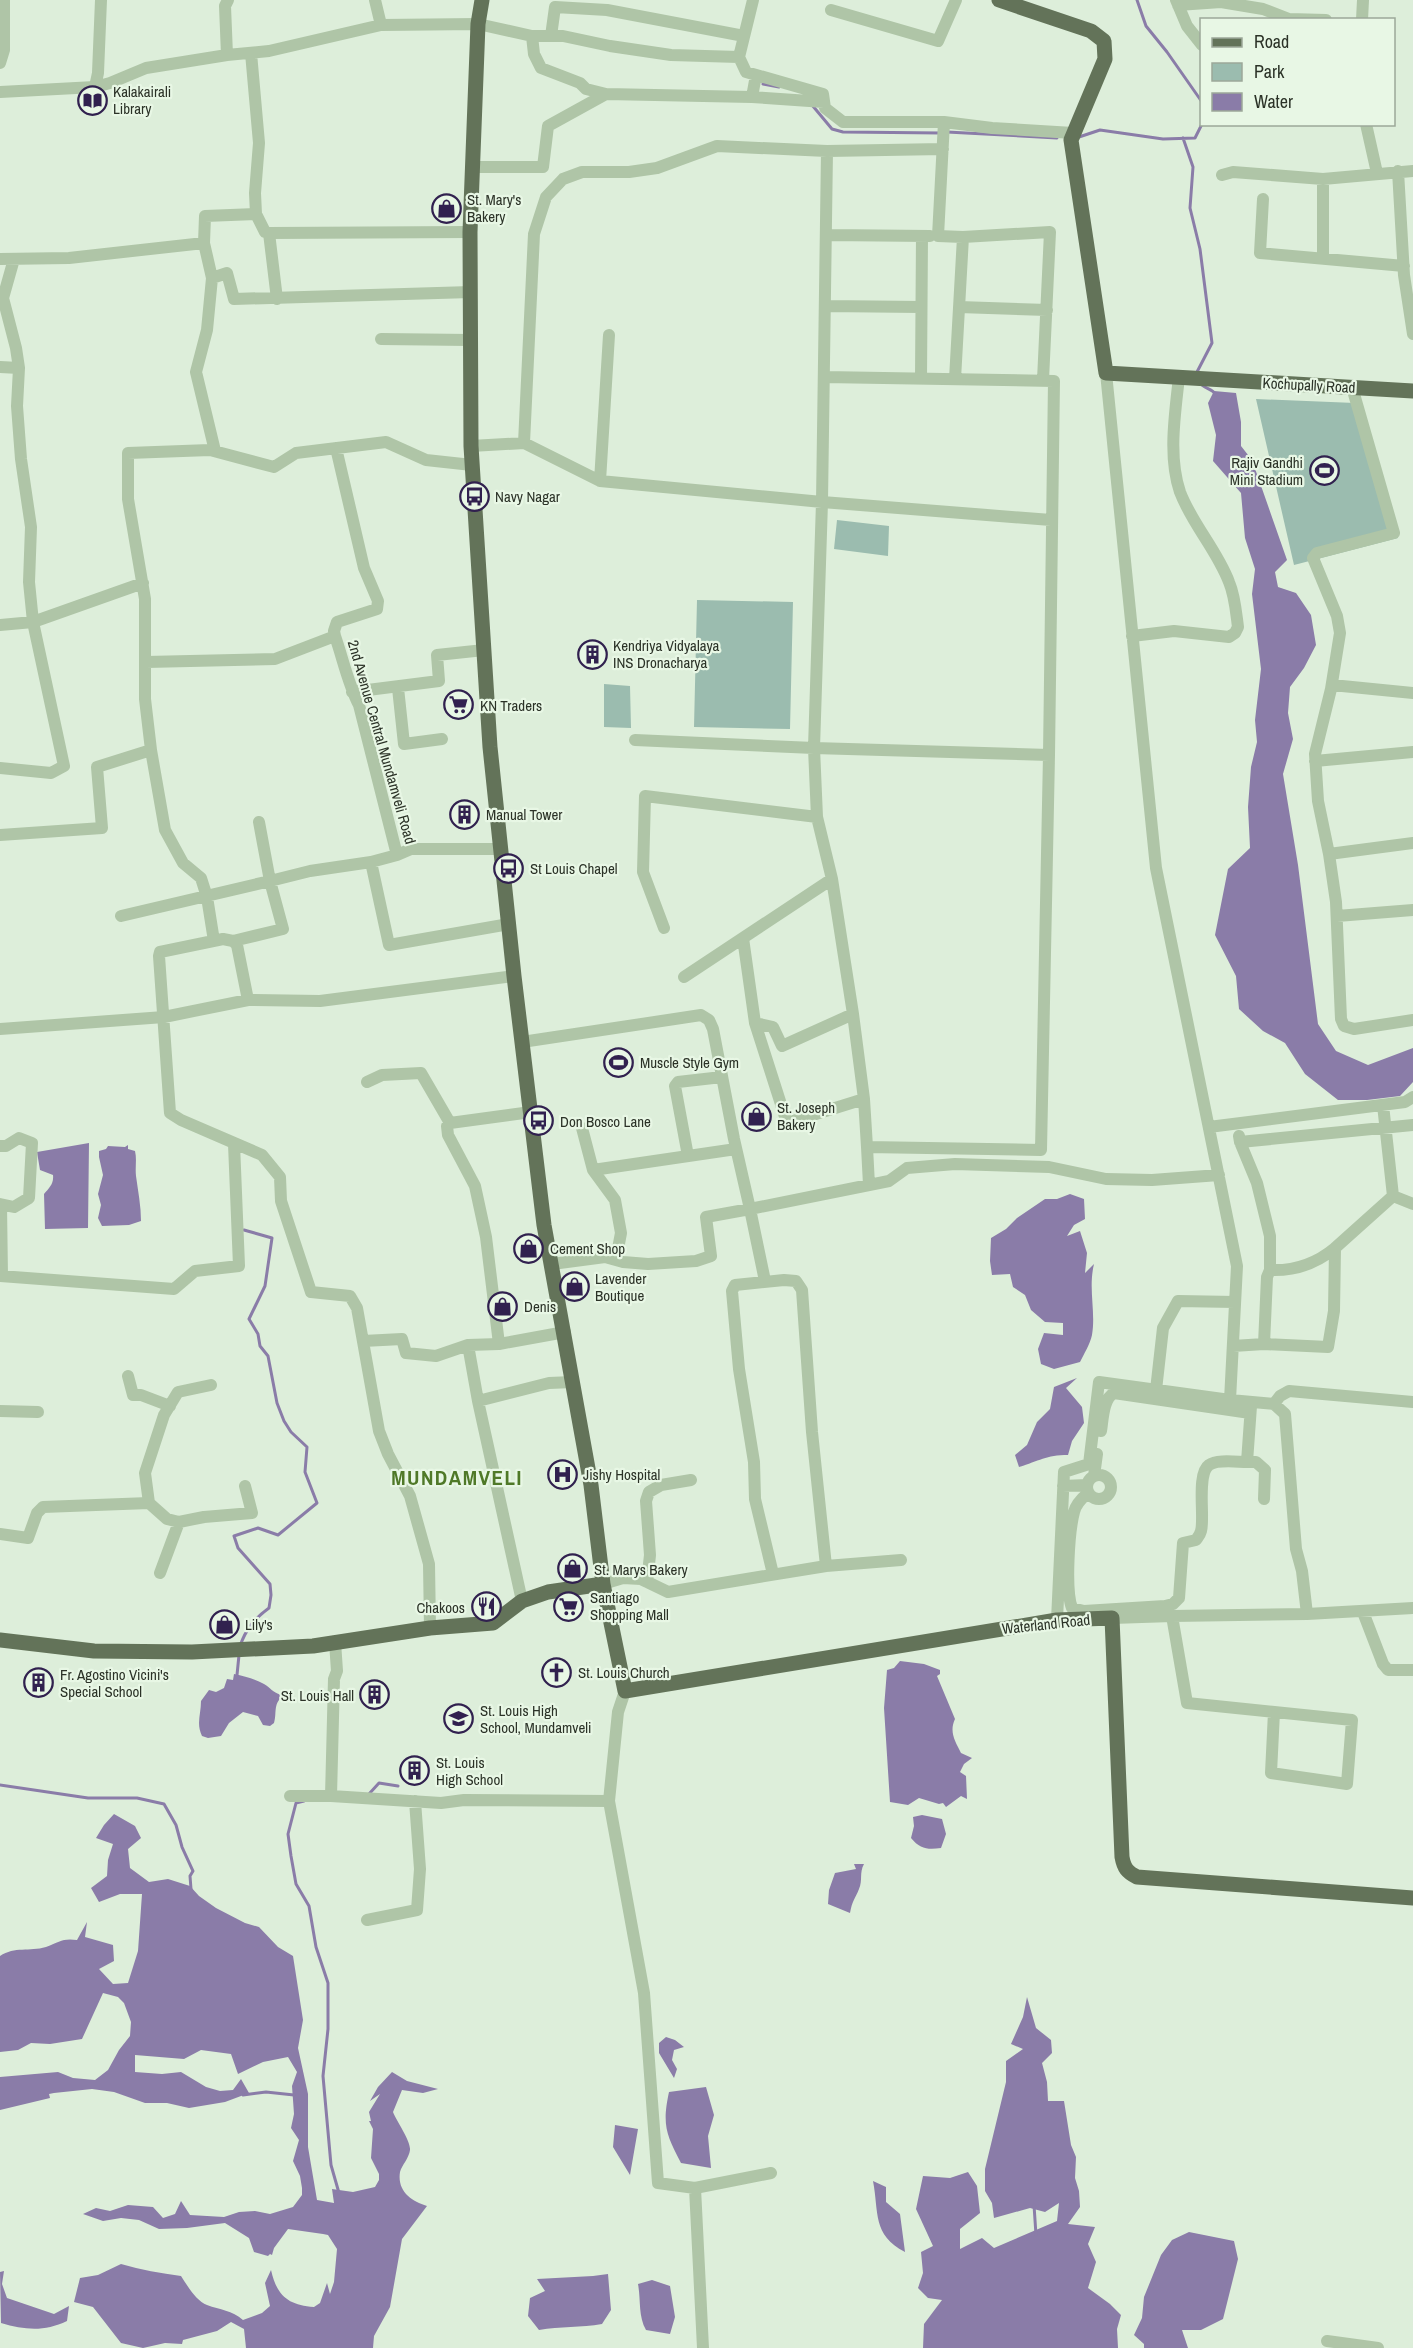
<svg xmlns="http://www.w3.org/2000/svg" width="1413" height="2348" viewBox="0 0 1413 2348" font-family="'Archivo Narrow',sans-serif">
<rect width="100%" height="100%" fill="#ddeeda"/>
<!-- green -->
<path fill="#9bbcaf" d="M1256,399L1355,403L1398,538L1294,565Z
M837,520L889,526L888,556L834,549Z
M697,600L793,602L790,729L694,727Z
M604,684L630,686L631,728L604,727Z"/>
<!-- water -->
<path fill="#8a7ca8" d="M1214,391L1236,393L1241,422V446L1252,460L1287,560L1275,572L1278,587L1296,593L1311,615L1316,645L1304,668L1290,687L1288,713L1293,739L1283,774L1298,865L1318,1024L1336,1051L1368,1065L1413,1048V1082L1400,1096L1367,1100H1338L1305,1074L1285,1043L1263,1031L1239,1009L1236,976L1215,935L1228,869L1250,848L1248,807L1251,767L1257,742L1255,720L1261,669L1252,594L1255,569L1245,538L1241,493L1213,461L1216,435L1208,403Z
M89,1143L88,1228L45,1229L44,1194C49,1188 54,1184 53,1175L40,1170L37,1152Z
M128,1145V1149L135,1151C137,1159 135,1167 136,1176C138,1191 141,1206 141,1221L129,1225L102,1226L98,1218L101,1205L98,1194L103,1175L99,1157V1151L106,1149L108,1146L125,1147Z
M1070,1194L1084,1199L1085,1219L1074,1225L1067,1236L1080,1231L1087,1253L1085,1273L1094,1264C1088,1289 1096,1311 1092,1335C1090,1344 1084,1354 1080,1362L1054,1369L1041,1364L1038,1349L1044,1333L1063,1335V1323L1045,1322L1031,1310L1025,1295L1013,1287L1010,1274L992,1275L990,1261L991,1238L1006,1229L1017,1218L1045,1199H1057Z
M1077,1378L1066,1388L1082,1407L1084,1423L1072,1441L1068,1455C1046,1455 1039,1461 1019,1467L1015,1455L1027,1445L1037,1422L1050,1409L1054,1387Z
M900,1661L924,1664L940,1670V1674L937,1676L955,1719C949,1732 955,1741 961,1753L972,1758L964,1764L960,1772L966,1776L967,1799L961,1796L946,1807L943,1803L939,1804L919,1798L908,1805L890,1802L884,1708L887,1670L894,1668Z
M234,1674C245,1676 254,1679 264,1684C271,1688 272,1692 281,1695L282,1697C273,1704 277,1714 274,1723L270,1726L263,1725L258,1716L243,1712L229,1723L221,1736L208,1738L202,1736C196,1724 201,1714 201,1701L209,1690L216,1692L224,1688L227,1679L233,1680Z
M114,1814L135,1826L141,1838L128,1849L130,1868L149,1882L168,1879L190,1886L199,1896L216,1908L245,1923L259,1927L278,1947L293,1956L303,2020L298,2048L308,2094V2147L317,2200L334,2203L332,2189L353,2192L375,2187L379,2180V2174L371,2158L373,2129L369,2121H371L369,2112L380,2094L370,2101L378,2087L392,2072L407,2081L438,2089L423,2093L402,2090L393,2112C397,2122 411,2141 410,2150C409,2158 402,2165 400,2172C397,2191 411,2201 427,2206L402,2239L390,2307L374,2336L373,2348H246L244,2329L231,2322L217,2331L183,2340L182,2344L165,2343L143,2348L121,2343L93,2307L74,2302L80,2278L98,2275L121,2264C141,2270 161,2273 181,2276C187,2285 196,2301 207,2305C220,2310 232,2310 243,2320L262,2313L270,2306L265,2283L271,2270C277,2296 288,2305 314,2307L320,2303L327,2283L330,2294L334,2282L337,2249L328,2235L323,2234L288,2229L274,2248L272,2255L270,2254L268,2256L254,2252L249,2238L225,2223L187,2228L159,2229L139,2220L121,2218L103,2221L83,2214L96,2208L110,2211L128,2205L153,2207L163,2218L175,2214L181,2201L190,2215L224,2217L239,2212L255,2211L270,2214L293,2207L302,2195V2188L300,2176L293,2161L299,2140L291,2128L294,2114L292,2086L297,2072L288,2057L263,2062L238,2074L231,2054L201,2050L184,2059L135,2055V2072L162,2074L181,2072L206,2087L220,2091L233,2090L241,2079L249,2093L225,2102L189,2108L167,2103H145L114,2092L92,2089L54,2093L49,2094L50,2098L0,2110V2077L58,2072L73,2078L95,2080L108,2070L119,2050L130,2036L131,2022L124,2003L118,1997L103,1993L82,2039L50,2044L31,2043L18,2050L0,2052V1956C15,1946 29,1952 46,1947C60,1942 62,1938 77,1940L87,1922L85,1937L113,1945L114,1961L99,1969L113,1984L128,1983L138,1951L142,1894H120L99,1902L91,1888L107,1876L108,1860L113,1844L96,1838L104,1825Z
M922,1815L942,1819L946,1834L941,1848C928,1850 920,1849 911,1838L914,1826L913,1817Z
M854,1864H864C859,1873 863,1880 859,1889C855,1899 852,1901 850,1913L828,1904L829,1890L835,1873L856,1869Z
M1027,1997L1036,2028L1051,2040L1052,2053L1042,2063L1047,2082L1048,2101H1064L1071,2145L1076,2157L1075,2178L1079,2191L1080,2207L1068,2224L1095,2227L1088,2244L1096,2262L1088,2288L1110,2304L1121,2315L1117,2329L1118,2348H923L924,2324L942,2300L928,2298L918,2288L923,2273L921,2252L933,2246L916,2209L923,2176L950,2178L968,2172L977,2186L980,2213L960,2229V2249L982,2238L994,2248L1057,2221L1059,2203L1045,2212L1030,2208L994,2218L992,2203L985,2191V2169L1006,2082V2061L1023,2049L1011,2044L1023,2017Z
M666,2037L675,2040L684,2047L674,2050L672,2060L677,2069L674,2078L659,2053V2043Z
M706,2087L714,2115L708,2136L711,2168L681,2163C666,2134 662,2125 669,2092Z
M615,2125L638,2129L630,2175L613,2147Z
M873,2181L886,2187V2202L900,2214L905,2252C872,2235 879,2212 873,2181Z
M1189,2232L1234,2241L1238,2259L1223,2319L1201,2330H1182L1188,2348H1144V2344L1134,2335L1142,2318L1144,2297L1161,2255L1172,2240Z
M4,2271L2,2284L7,2298L54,2314L69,2306L67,2321C44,2332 25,2330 1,2323L0,2272Z
M608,2274L611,2310L602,2324C581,2328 560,2326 539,2330L528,2316L530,2298L545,2291L537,2279L593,2276Z
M652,2280L670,2286L675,2317L670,2334L646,2330C638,2316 641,2300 638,2284Z"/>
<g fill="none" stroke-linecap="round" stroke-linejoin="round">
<!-- stream -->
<path stroke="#8a7ca8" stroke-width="3" d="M1137,0L1146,26L1167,52L1202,102
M763,84L779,87
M812,105L832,129L843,132L941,133
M947,132L1057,138
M1079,137L1100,130L1163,139L1195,138L1202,124
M1183,138L1193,167L1190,208L1200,249L1212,343L1197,372
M1200,383C1204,389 1212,388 1216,395
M240,1646C246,1629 254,1619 269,1608L271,1595L270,1584L238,1548L234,1536L258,1528L278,1535L317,1503L305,1472L307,1447L291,1432L284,1421L277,1403L268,1356L260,1346L258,1334L249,1319L265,1286L272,1238L244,1230
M237,1675L239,1655
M0,1785L88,1798H137L164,1804L176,1825L182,1847L193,1871L190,1876L191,1889
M369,1794L379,1783L398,1786
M304,1801L296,1803L288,1834L291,1856L296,1884L309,1906L316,1947L328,1983V2029L323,2076L331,2165L339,2193
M243,2095L266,2092L294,2095
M1034,2205L1036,2235"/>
<!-- minor -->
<path stroke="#afc5a7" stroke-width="12" d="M375,0L381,25
M753,0L739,57L746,72L823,94L825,108L843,122H944L992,128L1073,133
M1176,0L1187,26L1202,45
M1178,5L1221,2L1263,9L1289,19L1326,20
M831,10L938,41L956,0
M1362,20L1363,0
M532,36L534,54L541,68L580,83L586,89L606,94
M551,36L555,7L607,10L744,36
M251,53L259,143L255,193L256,214
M227,55L225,6L228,0
M0,63L4,50V0
M95,87L98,73L101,0
M0,92L95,87L110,83L146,68L227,55L269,51L381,25L478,24L532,36H563L610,46L671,55L739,57
M752,97L824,102
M944,122L938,236L963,237L955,379
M1366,124L1377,173
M827,151L943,149
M473,167H543L548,126L606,94L752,97L756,75
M1398,171L1404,275L1413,334
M1222,175L1233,172L1323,179L1413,171
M1263,199L1260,253L1404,266
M269,233L277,299
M827,235L930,236
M963,237L1050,232L1043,380
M204,243L212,278L227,273L234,299L471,292
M0,259L69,258L204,243L205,216L256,214L265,232L269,233L470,232
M1323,259V179
M212,278L207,330L196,372L215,451
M825,306L921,307
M959,307L1047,310
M381,339L470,340
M0,367L19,368
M921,378L922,236
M1352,387L1394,533L1317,553L1313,558L1337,616L1340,633L1331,689L1315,754L1318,801L1329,854L1336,902L1341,1019L1344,1026L1354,1029L1413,1020
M524,443L534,234L546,197L563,179L582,172H629L657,168L717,146L827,151L822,502L814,748L817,817L832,879L853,1014L864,1099L867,1147L1041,1150L1049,755L1054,381L824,377
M471,446L524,443L600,481L822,502L1051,520
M600,481L609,335
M0,625L33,622L143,583
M335,636L334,631L337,622L377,609L378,601L364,568L336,448
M1132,636L1174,631L1229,637L1235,633L1238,627C1236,612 1235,596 1229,582C1217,550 1192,524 1180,492C1168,457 1175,414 1179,377
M146,662L275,659L335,636C343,659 348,684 359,705L397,855L411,849H501
M1332,685L1413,693
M398,688L404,744L442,739
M352,692L439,681L437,655L484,650
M635,740L814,748L1049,755
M151,750L165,830L183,863L201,878L207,897L214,941
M1315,761L1413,752
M0,768L51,773L64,766L33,622L29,582L31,527L21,459L17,406L19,368L16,348L3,298L14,259
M259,822L270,881L310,871L371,862L389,945L509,924
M0,835L102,828L97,767L151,750L145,699V599L128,499V453L210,450L274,467L296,453L386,442L426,460L472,465
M1329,854L1413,843
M371,862L397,855
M121,916L270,881L283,929L233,941
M1337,916L1413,910
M664,928L643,872L645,796L817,817
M743,938L755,1023L773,1027L782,1046L853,1014
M684,977L832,879
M248,1000L237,945L233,941L223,939L160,952L159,956L170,1113L181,1120L262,1155L280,1177L281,1201L311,1292L350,1296L357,1308L379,1431L388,1454L410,1496L429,1564L430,1628
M755,1023L787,1123L864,1099
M0,1029L164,1017L248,1000L320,1001L514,976
M522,1042L701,1015L709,1020L713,1029L734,1139L750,1209L889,1181L907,1168L955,1164L1049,1167L1106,1179L1152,1180L1219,1175
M367,1082L382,1075L421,1073L450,1123
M531,1112L450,1123L447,1126L448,1135L475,1186L486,1237L499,1344L565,1332
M1209,1127L1405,1102L1413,1097
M582,1128L593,1170L615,1200L621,1233L616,1259
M1239,1136L1240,1142L1257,1183L1270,1236V1270
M1240,1142L1413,1125
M0,1146H6L19,1138L32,1143L29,1198L14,1207L0,1204
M867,1147L869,1185
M688,1156L675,1086L678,1082L722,1077
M593,1170L736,1149
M1393,1196L1413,1204
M1,1205L2,1276
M1335,1248L1393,1196L1383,1105
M552,1264L605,1257L623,1262L648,1264L696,1261L711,1256L706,1217L750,1209L765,1281
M0,1276L174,1289L195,1271L239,1266L234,1144
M363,1341L402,1339L406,1353L436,1356L468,1345
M1233,1346L1264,1344L1267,1277L1270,1270C1294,1271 1317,1263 1335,1248L1334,1311L1328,1347L1264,1344
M128,1376L133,1395H141L170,1406
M211,1385L178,1392L164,1415L145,1473L149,1503L167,1519L179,1522L204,1517L252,1513L245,1486
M1156,1390L1163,1328L1178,1301L1235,1302
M1230,1400L1274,1404L1285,1414L1296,1549L1302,1571L1307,1614
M478,1401L468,1345L499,1344
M1274,1404L1280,1396L1289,1391L1413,1402
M1251,1406L1247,1462H1256L1265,1470L1264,1499
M0,1411L38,1412
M1101,1431C1103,1419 1103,1399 1114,1393L1250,1413
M1087 1487a12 12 0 1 1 24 0a12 12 0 1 1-24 0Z
M1094,1476L1097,1454
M1063,1486L1087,1485
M1088,1493C1082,1498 1076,1504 1074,1512C1069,1531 1065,1590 1072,1608L1084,1611L1165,1606L1173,1604L1179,1598L1183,1543L1196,1540C1198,1537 1200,1535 1201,1531C1205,1518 1196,1474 1209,1465C1217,1459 1237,1462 1247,1462
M0,1534L28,1538L37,1513L43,1507L149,1503
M826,1566L901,1560
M160,1573L179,1522
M647,1582L650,1555L646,1501L649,1492L661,1485L691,1480
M603,1584L623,1578L641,1579L668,1592L826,1566L812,1432L802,1290L796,1281L784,1280L735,1285L732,1291L739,1369L754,1462L755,1499L773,1574
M522,1601L478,1401L549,1383L573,1382
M1363,1612L1383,1664L1388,1670H1413
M1172,1616L1307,1614L1413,1608
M1112,1618L1172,1616L1187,1703L1352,1720L1347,1784L1271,1773L1274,1712
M1057,1620L1064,1472L1089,1464L1099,1382L1230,1400L1237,1266L1156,868L1106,373
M625,1691L618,1712L609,1801L644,1993L658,2183L695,2188L703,2348
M290,1796H331L441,1803L464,1800L609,1801
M331,1796L334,1679L337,1671L335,1642
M367,1920L417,1910L420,1869L415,1801
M695,2188L771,2173
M1327,2341L1378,2348"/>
<!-- major -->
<path stroke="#637359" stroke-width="15" d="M482,0L478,24L470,232L471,446L490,747L514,976L544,1225L591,1485L603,1584L625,1691L1057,1620L1112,1618L1122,1857C1124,1868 1127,1872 1137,1877L1413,1898
M999,0L1091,31L1104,41L1105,59L1071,140L1106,373L1413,391
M0,1640L94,1651L192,1652L313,1646L430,1628L493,1623L522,1601L548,1592L603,1584"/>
</g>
<!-- icons -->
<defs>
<symbol id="library-ring" viewBox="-11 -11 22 22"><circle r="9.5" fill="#e8f7e5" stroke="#31214f" stroke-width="1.5"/><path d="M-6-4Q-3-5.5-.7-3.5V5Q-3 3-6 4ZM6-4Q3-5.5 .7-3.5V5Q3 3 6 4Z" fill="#31214f"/></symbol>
<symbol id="shop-ring" viewBox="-11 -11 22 22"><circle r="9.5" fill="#e8f7e5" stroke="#31214f" stroke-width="1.5"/><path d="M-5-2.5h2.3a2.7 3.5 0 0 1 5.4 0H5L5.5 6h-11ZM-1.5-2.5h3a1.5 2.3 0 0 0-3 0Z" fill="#31214f"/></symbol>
<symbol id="stadium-ring" viewBox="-11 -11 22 22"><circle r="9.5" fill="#e8f7e5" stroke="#31214f" stroke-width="1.5"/><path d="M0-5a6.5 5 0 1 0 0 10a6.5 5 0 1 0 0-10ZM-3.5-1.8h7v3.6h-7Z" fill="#31214f"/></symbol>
<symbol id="bus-ring" viewBox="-11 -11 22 22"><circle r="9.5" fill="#e8f7e5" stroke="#31214f" stroke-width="1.5"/><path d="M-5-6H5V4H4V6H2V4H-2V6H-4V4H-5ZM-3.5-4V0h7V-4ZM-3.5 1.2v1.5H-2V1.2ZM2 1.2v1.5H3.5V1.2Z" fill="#31214f"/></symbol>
<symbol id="building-ring" viewBox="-11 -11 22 22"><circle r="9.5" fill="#e8f7e5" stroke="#31214f" stroke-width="1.5"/><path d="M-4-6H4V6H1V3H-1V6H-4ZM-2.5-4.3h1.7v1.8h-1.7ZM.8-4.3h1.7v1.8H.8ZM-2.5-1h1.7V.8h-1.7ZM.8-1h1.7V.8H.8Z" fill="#31214f"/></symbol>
<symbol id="supermarket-ring" viewBox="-11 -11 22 22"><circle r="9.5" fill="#e8f7e5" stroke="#31214f" stroke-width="1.5"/><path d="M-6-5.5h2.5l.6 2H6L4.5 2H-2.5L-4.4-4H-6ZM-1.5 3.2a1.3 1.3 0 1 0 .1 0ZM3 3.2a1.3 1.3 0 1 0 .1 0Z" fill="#31214f"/></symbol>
<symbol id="hospital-ring" viewBox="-11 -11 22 22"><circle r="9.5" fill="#e8f7e5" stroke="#31214f" stroke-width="1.5"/><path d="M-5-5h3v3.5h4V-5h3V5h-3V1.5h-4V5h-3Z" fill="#31214f"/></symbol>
<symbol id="restaurant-ring" viewBox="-11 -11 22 22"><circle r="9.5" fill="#e8f7e5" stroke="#31214f" stroke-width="1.5"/><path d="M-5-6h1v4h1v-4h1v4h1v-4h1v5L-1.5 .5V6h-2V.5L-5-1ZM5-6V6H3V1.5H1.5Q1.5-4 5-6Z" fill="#31214f"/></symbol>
<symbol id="church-ring" viewBox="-11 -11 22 22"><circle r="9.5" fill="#e8f7e5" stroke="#31214f" stroke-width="1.5"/><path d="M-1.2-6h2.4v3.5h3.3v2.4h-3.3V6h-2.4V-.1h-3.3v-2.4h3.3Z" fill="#31214f"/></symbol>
<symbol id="school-ring" viewBox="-11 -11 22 22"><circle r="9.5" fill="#e8f7e5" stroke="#31214f" stroke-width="1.5"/><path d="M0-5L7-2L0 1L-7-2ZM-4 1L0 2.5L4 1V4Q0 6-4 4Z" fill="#31214f"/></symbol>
</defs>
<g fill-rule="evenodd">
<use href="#library-ring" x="76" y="84" width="33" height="33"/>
<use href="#shop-ring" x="430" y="192" width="33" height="33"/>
<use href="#stadium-ring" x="1308" y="454" width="33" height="33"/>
<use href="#bus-ring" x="458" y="480" width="33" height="33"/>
<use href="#building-ring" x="576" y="638" width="33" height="33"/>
<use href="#supermarket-ring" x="442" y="688" width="33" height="33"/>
<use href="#building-ring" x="448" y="798" width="33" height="33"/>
<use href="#bus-ring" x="492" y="852" width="33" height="33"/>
<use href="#stadium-ring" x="602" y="1046" width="33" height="33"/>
<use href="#shop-ring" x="740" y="1100" width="33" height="33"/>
<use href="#bus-ring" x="522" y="1104" width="33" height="33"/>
<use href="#shop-ring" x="512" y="1232" width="33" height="33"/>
<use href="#shop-ring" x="558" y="1270" width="33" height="33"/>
<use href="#shop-ring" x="486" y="1290" width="33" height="33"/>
<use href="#hospital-ring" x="546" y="1458" width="33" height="33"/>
<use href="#shop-ring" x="556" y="1552" width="33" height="33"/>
<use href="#supermarket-ring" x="552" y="1590" width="33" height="33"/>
<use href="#restaurant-ring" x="470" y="1590" width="33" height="33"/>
<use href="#shop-ring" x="208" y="1608" width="33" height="33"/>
<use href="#church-ring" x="540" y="1656" width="33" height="33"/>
<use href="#building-ring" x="22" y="1666" width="33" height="33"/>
<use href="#building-ring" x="358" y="1678" width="33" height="33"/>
<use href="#school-ring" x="442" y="1702" width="33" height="33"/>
<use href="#building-ring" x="398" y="1754" width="33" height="33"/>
</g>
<g text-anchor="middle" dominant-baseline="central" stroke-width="4.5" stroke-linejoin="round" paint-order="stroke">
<!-- poi labels -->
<g font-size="15" fill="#2b3227" stroke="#e8f7e5" text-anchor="start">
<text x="113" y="91">Kalakairali<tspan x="113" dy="17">Library</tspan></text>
<text x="467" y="199">St. Mary's<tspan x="467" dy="17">Bakery</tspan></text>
<text x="1303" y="462" text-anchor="end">Rajiv Gandhi<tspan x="1303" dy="17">Mini Stadium</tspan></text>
<text x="495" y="496">Navy Nagar</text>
<text x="613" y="645">Kendriya Vidyalaya<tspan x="613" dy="17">INS Dronacharya</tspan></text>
<text x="480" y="705">KN Traders</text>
<text x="486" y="814">Manual Tower</text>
<text x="530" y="868">St Louis Chapel</text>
<text x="640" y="1062">Muscle Style Gym</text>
<text x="777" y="1107">St. Joseph<tspan x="777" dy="17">Bakery</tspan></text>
<text x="560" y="1121">Don Bosco Lane</text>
<text x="550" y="1248">Cement Shop</text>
<text x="595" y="1278">Lavender<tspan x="595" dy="17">Boutique</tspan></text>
<text x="524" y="1306">Denis</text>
<text x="583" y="1474">Jishy Hospital</text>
<text x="594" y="1569">St. Marys Bakery</text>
<text x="590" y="1597">Santiago<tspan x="590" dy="17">Shopping Mall</tspan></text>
<text x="465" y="1607" text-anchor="end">Chakoos</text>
<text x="245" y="1624">Lily's</text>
<text x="578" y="1672">St. Louis Church</text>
<text x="60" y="1674">Fr. Agostino Vicini's<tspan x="60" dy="17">Special School</tspan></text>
<text x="354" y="1695" text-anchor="end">St. Louis Hall</text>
<text x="480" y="1710">St. Louis High<tspan x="480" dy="17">School, Mundamveli</tspan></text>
<text x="436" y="1762">St. Louis<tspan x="436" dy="17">High School</tspan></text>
</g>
<!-- street labels -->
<g font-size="15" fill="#2b3227" stroke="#e8f7e5">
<text transform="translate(1309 385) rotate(3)">Kochupally Road</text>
<text transform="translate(382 742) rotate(74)">2nd Avenue Central Mundamveli Road</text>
<text transform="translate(1046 1624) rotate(-6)">Waterland Road</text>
</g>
<!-- district labels -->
<g font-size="21" font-weight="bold" letter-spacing="1.5" fill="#4f7928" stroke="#e8f7e5">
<text x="457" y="1477">MUNDAMVELI</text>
</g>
</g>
<!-- legend -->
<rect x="1200" y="18" width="195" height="108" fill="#e8f7e5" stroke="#9ca899" stroke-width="1.5"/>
<rect x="1212" y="38" width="30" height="9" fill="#637359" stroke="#9ca899" stroke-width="1.5"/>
<text x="1254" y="48" font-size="18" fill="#2b3227">Road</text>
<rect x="1212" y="63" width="30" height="18" fill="#9bbcaf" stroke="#9ca899" stroke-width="1.5"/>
<text x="1254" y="78" font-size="18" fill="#2b3227">Park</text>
<rect x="1212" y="93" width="30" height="18" fill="#8a7ca8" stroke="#9ca899" stroke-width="1.5"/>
<text x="1254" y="108" font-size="18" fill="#2b3227">Water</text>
</svg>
